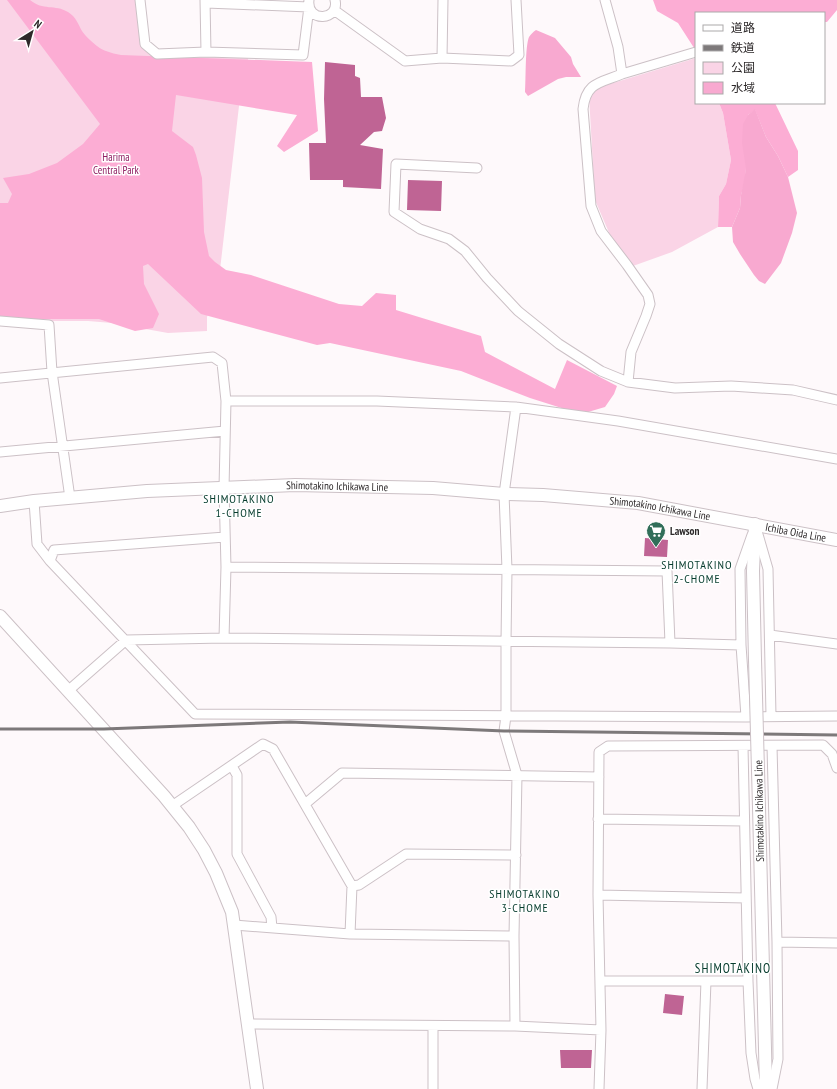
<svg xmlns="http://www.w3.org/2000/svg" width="837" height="1089" viewBox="0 0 837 1089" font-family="'PT Sans Narrow','Noto Sans JP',sans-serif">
<rect width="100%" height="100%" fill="#fef9fb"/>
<!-- green -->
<path fill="#fad4e6" d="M0,0H140L145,44L157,54H249L239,106L218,287L207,317V331L168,333L112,323L88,321H0Z
M696,58V103H719L723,113L731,160L726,184L719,196L718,227L672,252L633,266L610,235L595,200L589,96L593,89Z"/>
<!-- forest -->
<path fill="#fcadd4" d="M7,0H30C43,11 55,4 68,12C76,17 78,24 82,31C86,37 99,49 106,51C111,53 116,54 121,55L312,62L318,131L284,152L277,146L297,115L176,95L172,131L193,147L196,155L202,178L204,232L209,256L215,262L226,270L251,275L339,304L362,306L376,293L396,295V310L481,336L485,352L555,389L567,360L617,386L614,394L605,407L588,412L571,411L530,398L461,371L330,343L317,345L201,314L148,264L143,266L144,284L159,314L153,328L135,331L99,319H0V203H8L12,194L3,178L29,174L57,163L83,144L100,124Z
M653,0H837V10L827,22H824V13H696V51L678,23L657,11Z
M719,103H775L798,151V170L788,177L778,156L766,137L755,110L748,115L746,160V169L745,181L741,195L740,208L732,227H718L719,196L726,184L731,160L723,113Z"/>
<!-- water -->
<path fill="#f8a9d0" d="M536,30L555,38L571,57L573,64L581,77H566L558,79L528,96L525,92C526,79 525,47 529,37C531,34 533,32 536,30Z
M755,109L766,137L778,156L788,177L797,213L792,233L781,263L765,284L759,281L754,275L740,254L733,242L732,227L740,208L741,195L746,169L742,143L743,124L748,115Z"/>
<!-- building -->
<path fill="#bf6494" d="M325,62L355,65V76L360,78L361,97H382L386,118L382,131L374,132L360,145L383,149L381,189L343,187V180H310L309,143H326L324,99Z
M408,180L442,181L441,211L407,210Z
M645,538L668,540L667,557L644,556Z
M665,994L684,996L682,1015L663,1013Z
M560,1050H592L591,1068H561Z"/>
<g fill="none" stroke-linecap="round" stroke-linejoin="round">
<defs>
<path id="street" d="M140,0L145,44L157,54L206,52L205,0
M309,0C306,23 340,21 335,0
M605,0L618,47L622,74C600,83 586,82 583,109L591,206L601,231L627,265L648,295L650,304L646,316L631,352L628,382
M334,10L405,61L442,58L443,0
M206,52L303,55L309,7L206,3
M442,58L511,61L519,55L516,0
M622,74L696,52
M477,168L396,164L394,212L420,229L449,239L465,251L487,278L518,311L559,344L601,371L628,382L675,388L731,386L793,390L837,400
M0,321L49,325L52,372L70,498
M0,378L213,357L222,363L226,401L224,488L226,567L224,638
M226,401H377L516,407L618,421L837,459
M0,452L225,431
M34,501L37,544L50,561
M757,531L768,569L771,716
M225,537L54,550L50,561L195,714L746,717L837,716
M226,567L667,571L670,643
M770,635L837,644
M69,690L126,640L224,638L670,643L741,645
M746,717L741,645L740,569L752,535
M743,746L748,981L751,1053L755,1079L758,1089
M772,746L777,942L778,1059L772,1089
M232,766L237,775V854L271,917L272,928
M305,804L342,773L599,777
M172,806L263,744L273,749L352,886L350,934
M598,819L744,821
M352,886L359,885L406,854L516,855
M598,895L746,898
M234,925L350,934L514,936
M777,942L837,943
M600,981H748
M248,1024L515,1026L601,1030
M433,1026V1089
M515,1026L514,936L517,775L504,731L506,716V642L507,569L504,494L516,407
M599,1089L601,1030L598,895L599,752L608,746L823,745L832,754L837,768
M702,1089L706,981"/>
<g id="secondary">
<path id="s1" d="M0,506L34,501L147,491L295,485L433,488L504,494L543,495L638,503L837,540"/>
<path d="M755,524L753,571L755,660"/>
<path d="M0,616L164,796L189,827L204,850L216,873L232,912L257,1089"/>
<path d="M759,807L766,1089"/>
</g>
</defs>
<!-- street casing -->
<use href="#street" stroke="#ccc1c6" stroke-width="11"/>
<!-- secondary casing -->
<use href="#secondary" stroke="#ccc1c6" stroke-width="14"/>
<!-- street -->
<use href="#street" stroke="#fff" stroke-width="9"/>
<!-- secondary -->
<use href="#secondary" stroke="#fff" stroke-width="12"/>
<!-- rail -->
<path stroke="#7d797a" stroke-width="3" d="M0,729H104L290,722L504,731L837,735"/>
<defs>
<path id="secondary-bridge" d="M755,660L759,807"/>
</defs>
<!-- secondary-bridge casing -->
<use href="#secondary-bridge" stroke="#ccc1c6" stroke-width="14" stroke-linecap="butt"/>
<!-- secondary-bridge -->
<use href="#secondary-bridge" stroke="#fff" stroke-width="12"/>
</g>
<!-- icons -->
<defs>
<symbol id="supermarket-pin" viewBox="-11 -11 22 30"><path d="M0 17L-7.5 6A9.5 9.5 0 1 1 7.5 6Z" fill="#316e59" stroke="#fff"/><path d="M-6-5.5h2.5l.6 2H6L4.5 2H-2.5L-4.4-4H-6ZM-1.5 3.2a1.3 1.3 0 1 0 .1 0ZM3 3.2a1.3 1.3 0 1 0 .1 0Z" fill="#fff"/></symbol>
</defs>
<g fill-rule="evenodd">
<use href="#supermarket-pin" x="645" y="520" width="22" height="30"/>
</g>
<g text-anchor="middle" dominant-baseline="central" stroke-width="3" stroke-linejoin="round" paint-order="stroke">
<!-- park labels -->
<g font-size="11" fill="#8f2063" stroke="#fff">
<text x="116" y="157">Harima<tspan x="116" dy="13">Central Park</tspan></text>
</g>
<!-- street labels -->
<g font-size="11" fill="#2d292a" stroke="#fff">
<text stroke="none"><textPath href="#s1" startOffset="338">Shimotakino Ichikawa Line</textPath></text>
<text stroke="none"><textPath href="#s1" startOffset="662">Shimotakino Ichikawa Line</textPath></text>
<text stroke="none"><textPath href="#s1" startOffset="800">Ichiba Oida Line</textPath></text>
<text transform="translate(759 811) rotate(-91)">Shimotakino Ichikawa Line</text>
</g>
<!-- poi labels -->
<g font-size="11" font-weight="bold" fill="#2d292a" stroke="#fff" text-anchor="start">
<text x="670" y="531">Lawson</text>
</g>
<!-- neighbourhood labels -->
<g font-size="12" letter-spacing="1" fill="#063c2d" stroke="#fff">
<text x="239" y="498">SHIMOTAKINO<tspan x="239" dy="14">1-CHOME</tspan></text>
<text x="697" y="564">SHIMOTAKINO<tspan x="697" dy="14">2-CHOME</tspan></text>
<text x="525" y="893">SHIMOTAKINO<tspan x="525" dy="14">3-CHOME</tspan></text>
</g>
<!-- quarter labels -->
<g font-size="13" letter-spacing="1" fill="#063c2d" stroke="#fff">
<text x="733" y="968">SHIMOTAKINO</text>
</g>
</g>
<!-- legend -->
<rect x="695" y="12" width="130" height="92" fill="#ffffff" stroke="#aba9aa"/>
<rect x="703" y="25" width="20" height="6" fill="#ffffff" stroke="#aba9aa"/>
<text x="731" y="32" font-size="12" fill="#2d292a">道路</text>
<rect x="703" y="45" width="20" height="6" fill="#7d797a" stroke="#aba9aa"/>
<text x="731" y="52" font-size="12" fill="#2d292a">鉄道</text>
<rect x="703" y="62" width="20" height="12" fill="#fad4e6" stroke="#aba9aa"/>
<text x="731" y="72" font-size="12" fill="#2d292a">公園</text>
<rect x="703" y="82" width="20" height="12" fill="#f8a9d0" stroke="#aba9aa"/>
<text x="731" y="92" font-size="12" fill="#2d292a">水域</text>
<!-- north arrow -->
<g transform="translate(32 32) rotate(37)" stroke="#ffffff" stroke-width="3" paint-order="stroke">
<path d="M0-3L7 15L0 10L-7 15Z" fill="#2d292a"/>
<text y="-6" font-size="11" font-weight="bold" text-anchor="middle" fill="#2d292a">N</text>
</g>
</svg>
